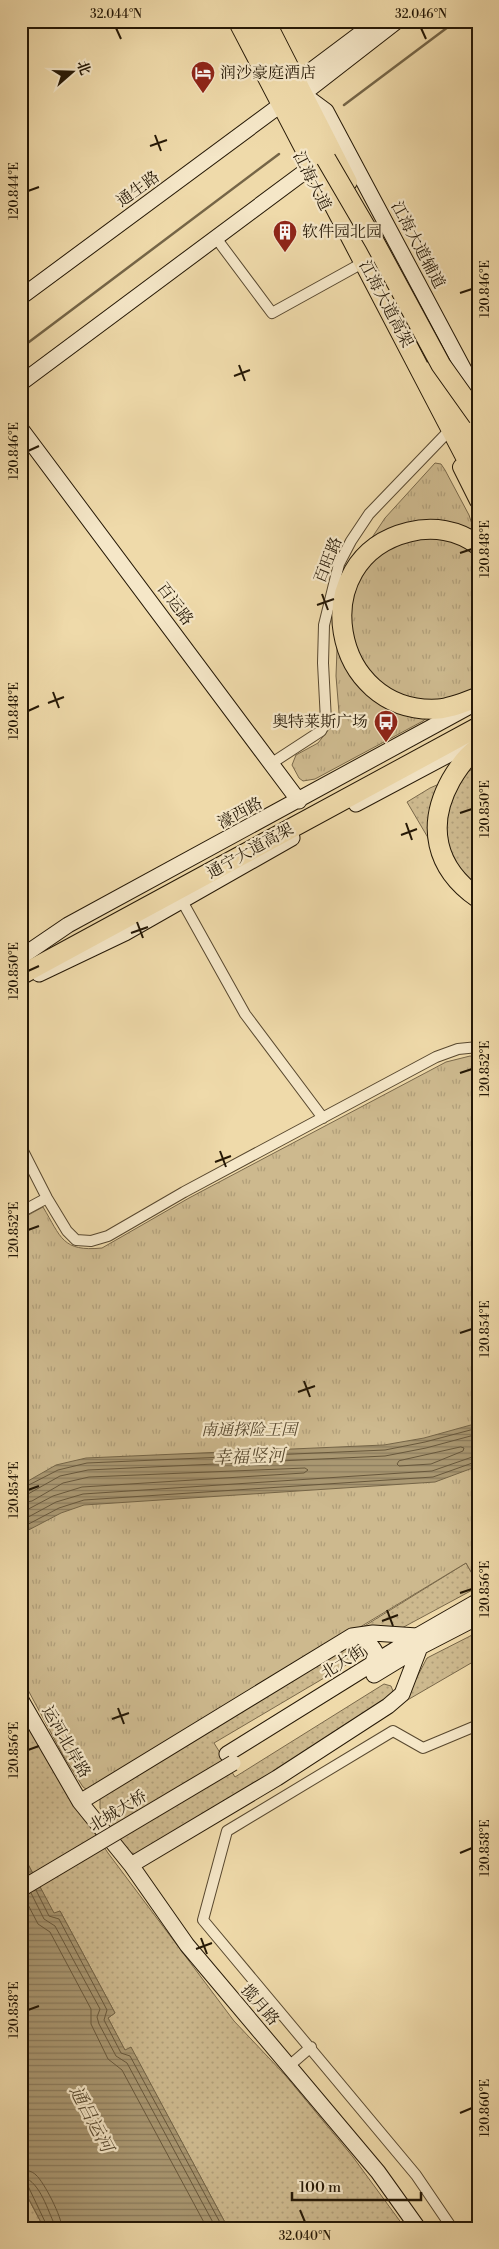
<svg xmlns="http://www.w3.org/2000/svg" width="499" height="2249" viewBox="0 0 499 2249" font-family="'Libre Bodoni','Noto Serif SC',serif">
<defs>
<pattern id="grass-dots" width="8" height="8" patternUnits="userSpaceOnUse" patternTransform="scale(1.25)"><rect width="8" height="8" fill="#cdb98e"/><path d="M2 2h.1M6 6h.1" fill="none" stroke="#b09e79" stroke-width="1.8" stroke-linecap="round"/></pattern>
<pattern id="park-tufts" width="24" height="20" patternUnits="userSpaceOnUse" patternTransform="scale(1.25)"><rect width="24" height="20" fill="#cdb98e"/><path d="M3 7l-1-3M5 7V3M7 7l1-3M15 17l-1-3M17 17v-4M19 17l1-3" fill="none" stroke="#b09e79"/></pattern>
<pattern id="water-rules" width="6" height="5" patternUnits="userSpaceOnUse" patternTransform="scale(1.25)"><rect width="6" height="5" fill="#aa9872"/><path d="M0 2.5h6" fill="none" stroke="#8a7b5c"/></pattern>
</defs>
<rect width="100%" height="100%" fill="#efdaaa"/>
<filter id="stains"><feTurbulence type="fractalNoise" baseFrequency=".004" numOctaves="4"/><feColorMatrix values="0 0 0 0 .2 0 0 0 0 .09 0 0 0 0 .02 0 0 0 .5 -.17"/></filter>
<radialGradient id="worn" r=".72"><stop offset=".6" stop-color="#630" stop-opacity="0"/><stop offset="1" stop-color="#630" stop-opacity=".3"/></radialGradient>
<!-- grass -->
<path fill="url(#grass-dots)" stroke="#79684a" d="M478,767V911L464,899L407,802L430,788Z
M466,1563L478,1584V1587L400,1629L358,1630Z
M478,1632V1659L404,1702L427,1658Z
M348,1645H359L362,1648L363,1655L214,1743L235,1777L384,1684L391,1686L393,1691L390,1700L139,1855L129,1853L100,1808V1799L103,1796Z
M21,1715L76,1805L108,1853L234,2021L285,2075L353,2157L405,2228H228L131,2048L125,2051L108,2018L115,2013L60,1911L54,1914L21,1851Z
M21,2185L44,2228H21Z"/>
<!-- park -->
<path fill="url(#park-tufts)" stroke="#79684a" d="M435,463L441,464L445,470L469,515L478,542V693L430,715L423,721L315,779L303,781L299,778L292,765L296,755L318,743L329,729L340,725L336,676L338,623L369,542L385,518Z
M470,1056L478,1057V1584L466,1563L89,1791L83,1787L63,1755L21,1677V1219L43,1207C61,1237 62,1252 102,1248L189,1198L446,1062Z"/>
<!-- water -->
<path fill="url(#water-rules)" stroke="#756547" d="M478,1423V1466L435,1482L84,1505L61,1513L21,1534V1485L56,1465L86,1458L384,1445L424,1438Z
M21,1851L54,1913L60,1911L115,2013L108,2018L125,2050L131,2047L228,2228H44L21,2184Z"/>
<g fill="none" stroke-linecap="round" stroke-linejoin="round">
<!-- shore -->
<path stroke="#68583c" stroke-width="1" d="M461,1447L464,1448L463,1451L431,1464L399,1466L397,1464L399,1461Z
M21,1489L58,1470L87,1463L385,1450L425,1442L478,1428
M21,1495L28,1494L60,1476L88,1470L385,1456L426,1448L478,1434
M21,1503L32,1501L63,1483L89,1477L305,1468L308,1470L304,1473L82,1487L53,1496L21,1513
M21,1521L56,1502L83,1494L432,1471L478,1455
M21,1528L59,1508L84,1500L433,1477L478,1461
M36,1890L49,1916L59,1919L107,2010L104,2020L121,2053L130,2056L223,2228
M31,1893L44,1919L55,1926L100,2009L97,2017L99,2024L116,2056L127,2063L216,2228
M24,1897L38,1924L50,1932L91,2009V2024L108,2059L122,2070L207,2228
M21,2170C27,2170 32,2171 36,2175C44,2182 62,2217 62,2228
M21,2177C38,2178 47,2208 53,2221L54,2228
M21,2183L28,2186L48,2228"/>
<!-- stream -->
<path stroke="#756547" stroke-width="2.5" d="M344,105L456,21
M21,348L279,154"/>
<defs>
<path id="street" d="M216,238L272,313L357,266
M272,763L321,731L326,721L323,663L324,625L339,564L351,541L369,514L445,435
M182,901L245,1014L323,1118
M21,1147L47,1198L67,1231L76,1240L91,1241L108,1236L184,1192L436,1057L458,1049L478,1047
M21,1212L47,1198
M289,2066L311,2047
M452,2228L416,2175L203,1920L227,1831L393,1731L423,1748L478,1725"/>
<path id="secondary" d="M397,21L303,94L326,111L478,396
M297,81L377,21
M21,297L275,109
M21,383L307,170
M21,429L299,801
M356,804L478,739
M21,957L68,925L472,705
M39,974L125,933L292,838
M352,1640C365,1638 370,1642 376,1653L372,1665
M374,1675L420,1647L478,1617
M21,1700L80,1802L131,1865L187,1945L378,2172L418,2228
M227,1754L417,1636L478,1601
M80,1802L352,1636L373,1633L417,1636
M131,1865L277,1778L388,1706L402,1694L420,1647"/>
<path id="primary" d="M267,21L349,182
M461,467L478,501"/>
<path id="highway" d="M238,21L478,481
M254,21L333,173
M435,368L478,448
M478,545C458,530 433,526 409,532C303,558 330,715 438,709C451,708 465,702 478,697
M478,748C466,756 458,768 451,780C426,825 435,868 478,898
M21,975L478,727"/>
</defs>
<!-- street casing -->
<use href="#street" stroke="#58482f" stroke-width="12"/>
<!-- secondary casing -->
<use href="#secondary" stroke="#251806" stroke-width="17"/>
<!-- primary casing -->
<use href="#primary" stroke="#251806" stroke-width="18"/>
<!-- highway casing -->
<use href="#highway" stroke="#251806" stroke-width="21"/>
<!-- street -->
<use href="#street" stroke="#f5e7c8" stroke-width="10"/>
<!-- secondary -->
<use href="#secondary" stroke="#f5e7c8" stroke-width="15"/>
<!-- primary -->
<use href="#primary" stroke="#efdaaa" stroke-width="16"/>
<!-- highway -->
<use href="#highway" stroke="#efdaaa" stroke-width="19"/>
<defs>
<path id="secondary-bridge" d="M21,1889L233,1763"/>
<path id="highway-bridge" d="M326,159L375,243L441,365L478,417"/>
</defs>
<!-- secondary-bridge casing -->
<use href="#secondary-bridge" stroke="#251806" stroke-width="17" stroke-linecap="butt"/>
<!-- highway-bridge casing -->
<use href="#highway-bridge" stroke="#251806" stroke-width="21" stroke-linecap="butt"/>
<!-- secondary-bridge -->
<use href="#secondary-bridge" stroke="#f5e7c8" stroke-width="15"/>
<!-- highway-bridge -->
<use href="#highway-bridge" stroke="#efdaaa" stroke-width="19"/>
</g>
<!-- ticks -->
<path fill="none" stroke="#251806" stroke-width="2" d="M116,28L121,39M421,28L426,39M155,135L161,151M150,146L167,140M28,191L39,187M460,293L472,289M239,365L245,381M234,376L250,370M28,451L39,446M460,553L472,549M322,594L328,610M317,605L334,599M53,692L59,708M48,703L64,697M28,711L39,706M460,813L472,809M406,823L412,840M401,835L417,829M137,922L143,938M131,933L148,927M28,971L39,966M460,1073L472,1069M220,1151L226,1167M215,1162L231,1156M28,1230L39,1226M460,1333L472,1329M304,1381L310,1397M298,1392L315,1386M28,1490L39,1486M460,1593L472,1589M387,1610L393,1626M382,1621L398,1615M118,1708L124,1724M112,1719L129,1713M28,1750L39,1746M460,1853L472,1848M201,1938L207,1954M196,1949L212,1943M28,2010L39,2006M460,2113L472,2108M300,2210L305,2222"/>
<!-- icons -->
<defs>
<symbol id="hotel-pin" viewBox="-11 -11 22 30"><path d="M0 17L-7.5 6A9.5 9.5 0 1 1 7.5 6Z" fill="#8f2418" stroke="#f5e7c8"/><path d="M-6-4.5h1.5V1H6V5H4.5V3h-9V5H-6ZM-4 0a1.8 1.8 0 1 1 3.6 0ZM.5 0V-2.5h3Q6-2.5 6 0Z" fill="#fff"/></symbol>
<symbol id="building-pin" viewBox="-11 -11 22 30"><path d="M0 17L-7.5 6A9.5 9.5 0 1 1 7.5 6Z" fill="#8f2418" stroke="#f5e7c8"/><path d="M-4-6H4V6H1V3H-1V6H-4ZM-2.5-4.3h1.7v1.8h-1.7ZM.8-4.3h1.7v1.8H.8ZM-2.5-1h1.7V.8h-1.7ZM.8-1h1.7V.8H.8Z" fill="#fff"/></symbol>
<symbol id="bus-pin" viewBox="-11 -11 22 30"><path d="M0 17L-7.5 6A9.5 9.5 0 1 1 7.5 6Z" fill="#8f2418" stroke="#f5e7c8"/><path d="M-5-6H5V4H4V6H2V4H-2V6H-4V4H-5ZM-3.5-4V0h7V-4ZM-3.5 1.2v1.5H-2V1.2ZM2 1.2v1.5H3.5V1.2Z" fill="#fff"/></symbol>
</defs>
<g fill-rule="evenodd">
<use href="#hotel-pin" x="189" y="59" width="28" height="38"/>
<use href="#building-pin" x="271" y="218" width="28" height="38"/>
<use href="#bus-pin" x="372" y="708" width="28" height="38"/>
</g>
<g text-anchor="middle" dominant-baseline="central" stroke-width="4.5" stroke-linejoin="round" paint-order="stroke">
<!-- poi labels -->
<g font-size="16" fill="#251806" stroke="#f5e7c8" text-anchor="start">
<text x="220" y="73">润沙豪庭酒店</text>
<text x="302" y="232">软件园北园</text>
<text x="368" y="722" text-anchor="end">奥特莱斯广场</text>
</g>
<!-- street labels -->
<g font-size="16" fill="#251806" stroke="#f5e7c8">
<text transform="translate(312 181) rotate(63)">江海大道</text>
<text transform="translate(138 189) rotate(-36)">通生路</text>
<text transform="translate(418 245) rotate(62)">江海大道辅道</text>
<text transform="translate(386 304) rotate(62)">江海大道高架</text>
<text transform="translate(328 560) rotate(-68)">百旺路</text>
<text transform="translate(175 604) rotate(53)">百运路</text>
<text transform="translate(240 813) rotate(-28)">濠西路</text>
<text transform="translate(250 851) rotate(-29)">通宁大道高架</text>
<text transform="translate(343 1662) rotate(-32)">北大街</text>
<text transform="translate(66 1742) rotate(60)">运河北岸路</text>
<text transform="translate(118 1811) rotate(-31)">北城大桥</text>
<text transform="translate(260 2005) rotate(49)">揽月路</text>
</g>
<!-- park labels -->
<g font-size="16" font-style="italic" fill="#57482f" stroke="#f5e7c8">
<text x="249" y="1430">南通探险王国</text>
</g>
<!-- water labels -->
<g font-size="18" font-style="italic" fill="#5a4b31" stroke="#f5e7c8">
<text transform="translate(249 1457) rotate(-2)">幸福竖河</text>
<text transform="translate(91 2119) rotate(62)">通吕运河</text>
</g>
</g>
<!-- margin -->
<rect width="499" height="2249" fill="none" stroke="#efdaaa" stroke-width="55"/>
<!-- north arrow -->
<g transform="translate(72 72) rotate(70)" stroke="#f5e7c8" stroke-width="4" paint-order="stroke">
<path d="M0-4L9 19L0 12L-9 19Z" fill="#251806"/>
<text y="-8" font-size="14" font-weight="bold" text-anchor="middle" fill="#251806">北</text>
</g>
<!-- scale -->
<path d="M292 2192v8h129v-8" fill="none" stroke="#251806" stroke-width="2.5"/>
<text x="299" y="2192" font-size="15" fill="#251806" stroke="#f5e7c8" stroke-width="4" paint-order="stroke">100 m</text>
<rect x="28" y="28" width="444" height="2194" fill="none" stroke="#251806" stroke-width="2"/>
<g font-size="12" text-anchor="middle" fill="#251806">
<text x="116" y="18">32.044°N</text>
<text x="421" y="18">32.046°N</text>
<text transform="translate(14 191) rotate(-90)" y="4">120.844°E</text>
<text transform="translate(485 289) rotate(-90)" y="4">120.846°E</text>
<text transform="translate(14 451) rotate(-90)" y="4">120.846°E</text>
<text transform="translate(485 549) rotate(-90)" y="4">120.848°E</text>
<text transform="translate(14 711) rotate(-90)" y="4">120.848°E</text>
<text transform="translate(485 809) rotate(-90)" y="4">120.850°E</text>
<text transform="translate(14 971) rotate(-90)" y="4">120.850°E</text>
<text transform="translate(485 1069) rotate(-90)" y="4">120.852°E</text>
<text transform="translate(14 1230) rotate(-90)" y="4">120.852°E</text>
<text transform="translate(485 1329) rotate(-90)" y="4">120.854°E</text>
<text transform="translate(14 1490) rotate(-90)" y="4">120.854°E</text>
<text transform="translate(485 1589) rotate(-90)" y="4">120.856°E</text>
<text transform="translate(14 1750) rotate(-90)" y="4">120.856°E</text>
<text transform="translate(485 1848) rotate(-90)" y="4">120.858°E</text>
<text transform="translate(14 2010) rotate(-90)" y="4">120.858°E</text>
<text transform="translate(485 2108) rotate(-90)" y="4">120.860°E</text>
<text x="305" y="2240">32.040°N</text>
</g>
<rect width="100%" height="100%" filter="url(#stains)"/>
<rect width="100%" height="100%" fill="url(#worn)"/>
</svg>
